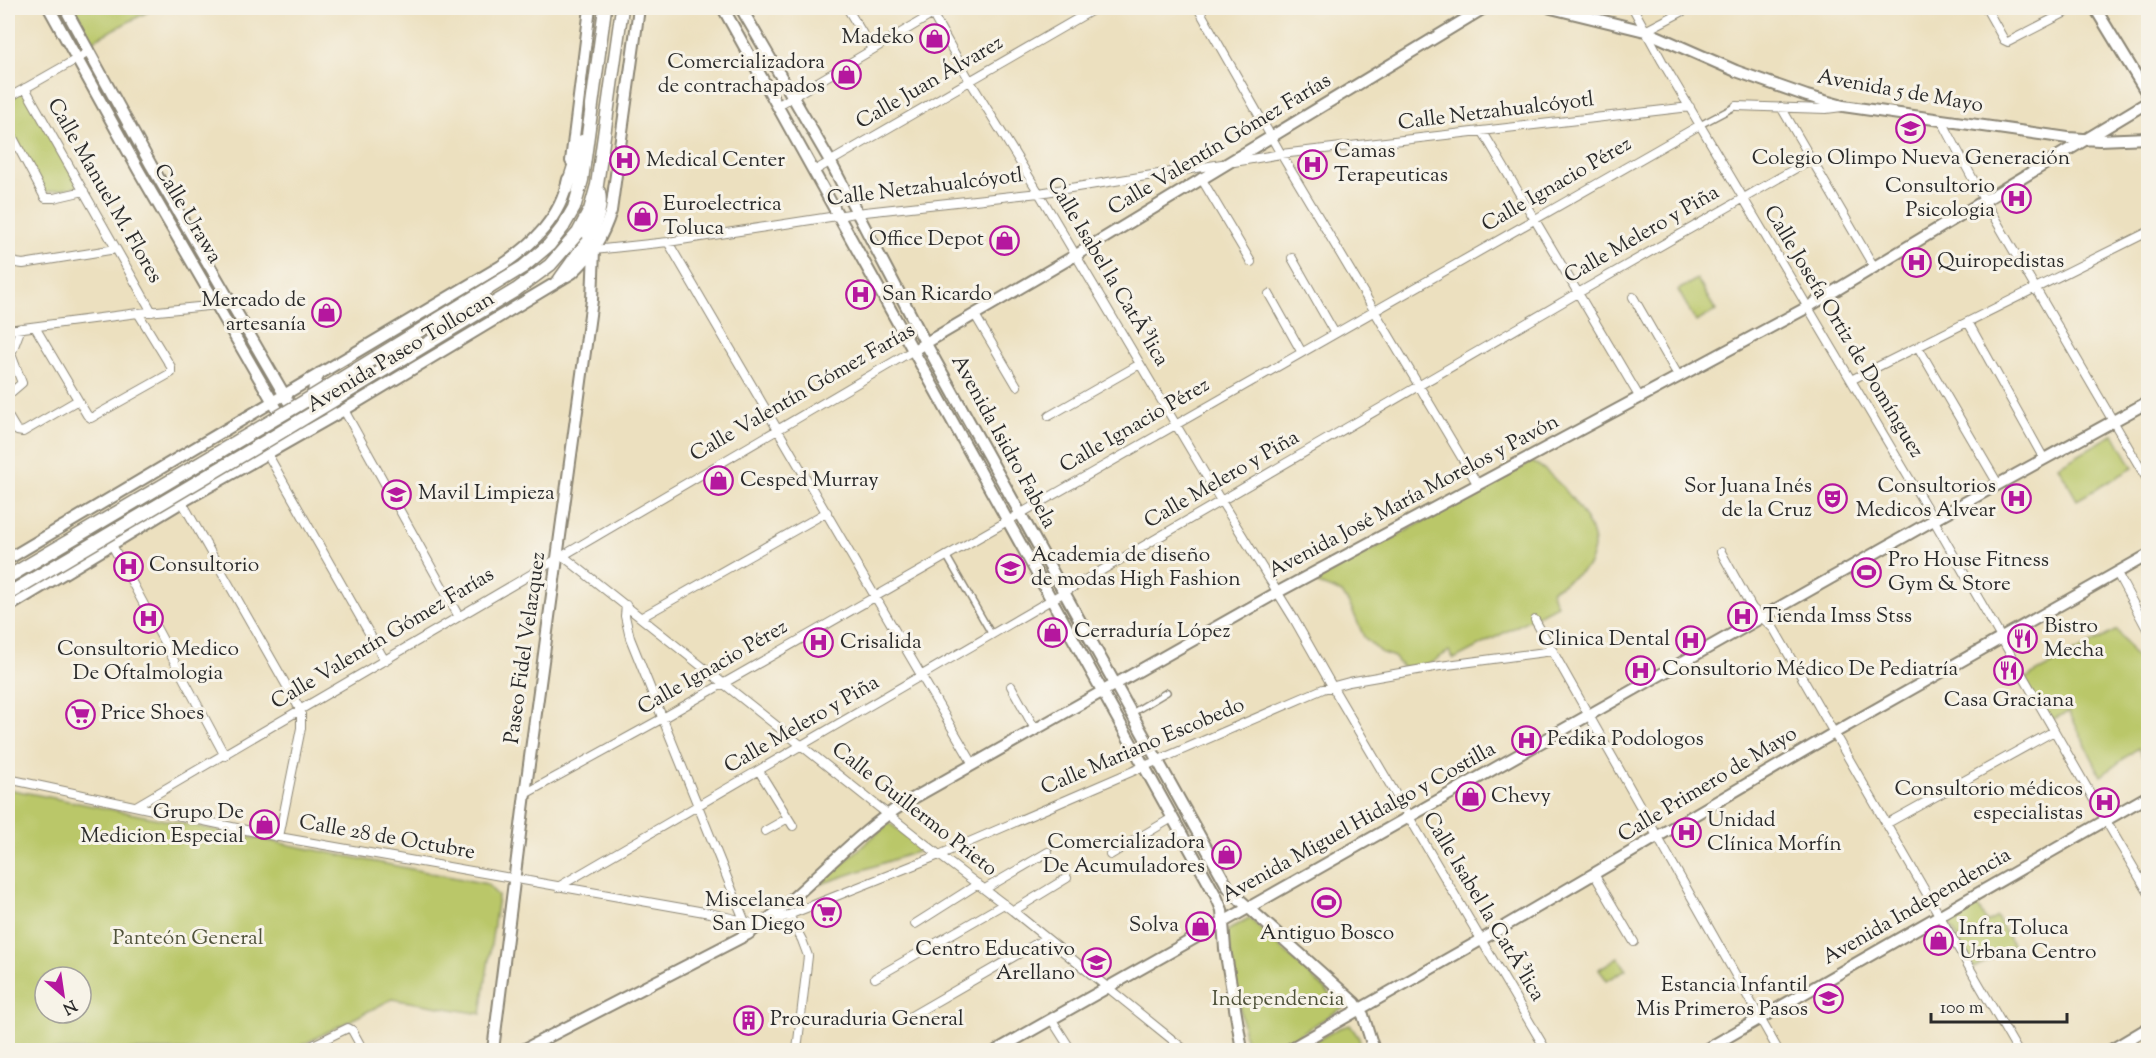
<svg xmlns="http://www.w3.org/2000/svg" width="2156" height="1058" viewBox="0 0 2156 1058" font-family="'Sorts Mill Goudy',serif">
<rect width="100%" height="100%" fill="#f7f3e8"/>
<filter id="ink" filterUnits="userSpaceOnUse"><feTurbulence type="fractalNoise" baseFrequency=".0167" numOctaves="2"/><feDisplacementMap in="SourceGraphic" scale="12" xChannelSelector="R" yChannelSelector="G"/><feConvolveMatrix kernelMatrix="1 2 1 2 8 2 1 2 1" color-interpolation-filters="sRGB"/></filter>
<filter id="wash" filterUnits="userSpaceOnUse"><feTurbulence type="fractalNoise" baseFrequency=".008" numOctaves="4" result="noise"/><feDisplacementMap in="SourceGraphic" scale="24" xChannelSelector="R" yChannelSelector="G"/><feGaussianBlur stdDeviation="1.35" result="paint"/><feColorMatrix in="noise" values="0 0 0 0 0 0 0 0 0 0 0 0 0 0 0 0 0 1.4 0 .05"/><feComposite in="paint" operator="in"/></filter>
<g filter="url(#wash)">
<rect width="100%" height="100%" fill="#ece0bf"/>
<!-- green -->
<path fill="#bac769" stroke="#72794a" stroke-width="1.5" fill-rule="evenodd" d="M68,8H155L88,43Z
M25,88L81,186L41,193L8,128V98Z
M1697,279L1716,311L1696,322L1678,290Z
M2114,434L2133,468L2077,500L2058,466Z
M1532,462C1555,472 1594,520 1594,546C1594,550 1591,560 1589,564C1584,572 1560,585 1551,591L1557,605L1454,659L1449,651L1428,665L1403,668L1394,657L1380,652L1364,637L1351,607L1342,593L1313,582Z
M2117,630L2148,676V679L2143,683L2148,692V729L2146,730L2148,734V769L2138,748L2101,776L2069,712L2048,721L2024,679Z
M8,789L487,884L498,896L481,1014L392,999L298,1047L299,1050H8ZM45,977H81V1013H45Z
M889,823L925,849L818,885Z
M1976,903L1987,923L1997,917L2013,946L1974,968L1947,919Z
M1249,918L1344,1007L1274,1050H1247L1227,931Z
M1618,957L1626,969L1607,981L1599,969Z
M1350,1025L1359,1038L1362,1050H1299L1339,1028Z"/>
</g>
<g filter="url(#ink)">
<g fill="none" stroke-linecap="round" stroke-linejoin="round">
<defs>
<path id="pedestrian" d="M1700,125L1736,106
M946,555L992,635
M1132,713L1167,692"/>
<path id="minor" d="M847,8L872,49
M929,8L970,81L1039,193L1221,501L1294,619L1332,686L1546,1050
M1198,8L1281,154L1478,485
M1633,8L1662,61L1925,505L2106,821L2148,892
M1986,8L2004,40L2008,42L2074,8
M1645,31L1689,8
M25,88L152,312
M8,98L89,52
M777,106L943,8
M1736,106L1826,109L1842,107
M1781,107L1874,267
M1942,121L1984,200L2148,481
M8,128L45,198H54L84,191
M1483,132L1640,398
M1234,162L1281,154L1690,107
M814,171L1096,8
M1201,178L1251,262
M668,242L973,764
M594,250L668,242L856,213L1039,193L1222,164
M8,256L16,263L23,264L116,249
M1292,258L1334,332
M1269,294L1301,351
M1633,297L1679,377
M975,315L1017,386
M1968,322L2044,459
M35,327L87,415L91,418L171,373V367L138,313
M8,330L138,313L218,305
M1918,347L1998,484
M1851,380L2148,232
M8,395L22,383L11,354L21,328
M344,410L459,617
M8,416L17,431L23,432L78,400
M1049,416L1140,364
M268,455L385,661
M182,502L301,711V728L279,837
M112,545L225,756
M1721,552L1752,608L1774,629L2017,1050
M563,556L939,855L1013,911L1185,1050
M2117,573L2148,631
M626,605L625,616L630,638L745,922
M642,617L827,512
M1535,620L1778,1050
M1011,686L1035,729
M759,771L793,826
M8,779L279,837L710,913L760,925L771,922L939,855L1323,689L1349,682L1440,666L1553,651
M525,794L663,718L1700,125
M136,806L912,351
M1886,824L2054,731
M765,831L788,818
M1110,855L1172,818
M1594,874L1634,942
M558,887L1578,293L1812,159
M985,889L1048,852
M1013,911L1067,878
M789,915L802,940L808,956L797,1050
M915,924L978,884
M875,978L1004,904
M906,1019L1046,938
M1052,1020L1071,1050
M309,1047L348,1028L352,1030L363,1050"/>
<path id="secondary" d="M49,8L139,171L292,435
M65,8L151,165L303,427
M723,8L1216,896L1222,910L1225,949L1242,1050
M741,8L830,161L926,344L1228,887L1241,901L1355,1003L1363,1015L1374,1050
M1551,8L1645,31L1736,71L1807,96L1843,106L2068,138L2099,140L2148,138
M2095,8L2148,95
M571,161L590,8
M912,351L1076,255L1484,8
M320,373C309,390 311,402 331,410
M8,559L501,266C532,245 561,218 568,179
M8,607L182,502L344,410L572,273C592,255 603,236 611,211L639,8
M493,1050L525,794L592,300L594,250
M523,1050L748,934C804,896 847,839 905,803L1278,592L1808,307L2148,102
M997,1050L1946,513L2148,402
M1288,1050L1481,940L1834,733L2148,555
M1705,1050L2148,796
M2111,1050L2148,1028"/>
<path id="trunk" d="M567,188L582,141
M563,227L574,208L582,180L605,8
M578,233L590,210L597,185L622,8
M560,279C577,254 605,224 599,192"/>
</defs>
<!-- pedestrian casing -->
<use href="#pedestrian" stroke="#8c8675" stroke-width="8"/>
<!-- minor casing -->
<use href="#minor" stroke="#8c8675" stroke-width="10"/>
<!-- secondary casing -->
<use href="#secondary" stroke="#8c8675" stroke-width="14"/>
<!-- trunk casing -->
<use href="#trunk" stroke="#8c8675" stroke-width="15"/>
<!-- pedestrian -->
<use href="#pedestrian" stroke="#fff" stroke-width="5"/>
<!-- minor -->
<use href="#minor" stroke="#fff" stroke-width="8"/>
<!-- secondary -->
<use href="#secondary" stroke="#fff" stroke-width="10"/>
<!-- trunk -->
<use href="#trunk" stroke="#fff" stroke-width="12"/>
<defs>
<path id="trunk-bridge" d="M8,577L300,404L523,267L549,245L563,227
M8,594L268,440L516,290L550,265L578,233"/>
</defs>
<!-- trunk-bridge casing -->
<use href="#trunk-bridge" stroke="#8c8675" stroke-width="15" stroke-linecap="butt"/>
<!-- trunk-bridge -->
<use href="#trunk-bridge" stroke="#fff" stroke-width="12"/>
</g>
</g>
<!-- icons -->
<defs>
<symbol id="shop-ring" viewBox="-11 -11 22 22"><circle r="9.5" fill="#f7f3e8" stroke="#b5179e" stroke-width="1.5"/><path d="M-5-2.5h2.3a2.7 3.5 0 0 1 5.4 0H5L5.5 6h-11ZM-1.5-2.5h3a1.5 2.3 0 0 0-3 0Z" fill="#b5179e"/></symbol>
<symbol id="school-ring" viewBox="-11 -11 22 22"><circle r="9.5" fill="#f7f3e8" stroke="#b5179e" stroke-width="1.5"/><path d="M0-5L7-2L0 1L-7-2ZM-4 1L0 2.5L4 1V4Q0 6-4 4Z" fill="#b5179e"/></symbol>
<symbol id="hospital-ring" viewBox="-11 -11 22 22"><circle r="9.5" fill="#f7f3e8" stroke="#b5179e" stroke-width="1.5"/><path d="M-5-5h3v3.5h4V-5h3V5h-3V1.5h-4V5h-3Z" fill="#b5179e"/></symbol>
<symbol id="theatre-ring" viewBox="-11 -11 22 22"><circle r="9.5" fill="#f7f3e8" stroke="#b5179e" stroke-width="1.5"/><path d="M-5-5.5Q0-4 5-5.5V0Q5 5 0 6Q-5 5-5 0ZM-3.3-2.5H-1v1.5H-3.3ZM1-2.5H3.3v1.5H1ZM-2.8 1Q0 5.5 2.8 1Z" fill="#b5179e"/></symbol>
<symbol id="university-ring" viewBox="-11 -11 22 22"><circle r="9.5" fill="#f7f3e8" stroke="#b5179e" stroke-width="1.5"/><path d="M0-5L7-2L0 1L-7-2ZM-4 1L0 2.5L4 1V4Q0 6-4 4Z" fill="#b5179e"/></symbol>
<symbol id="stadium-ring" viewBox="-11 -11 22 22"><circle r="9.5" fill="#f7f3e8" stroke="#b5179e" stroke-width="1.5"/><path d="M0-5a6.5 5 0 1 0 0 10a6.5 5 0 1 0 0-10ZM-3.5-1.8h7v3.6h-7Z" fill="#b5179e"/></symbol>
<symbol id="restaurant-ring" viewBox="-11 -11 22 22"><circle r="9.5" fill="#f7f3e8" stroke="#b5179e" stroke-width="1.5"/><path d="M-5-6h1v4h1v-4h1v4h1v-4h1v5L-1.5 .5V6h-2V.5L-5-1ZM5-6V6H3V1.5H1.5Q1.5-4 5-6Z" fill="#b5179e"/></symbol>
<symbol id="supermarket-ring" viewBox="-11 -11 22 22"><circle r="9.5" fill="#f7f3e8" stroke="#b5179e" stroke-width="1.5"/><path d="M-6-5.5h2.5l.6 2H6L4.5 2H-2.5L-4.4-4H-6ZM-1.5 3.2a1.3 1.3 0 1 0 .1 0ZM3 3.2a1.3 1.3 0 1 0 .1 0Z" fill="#b5179e"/></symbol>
<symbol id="building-ring" viewBox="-11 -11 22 22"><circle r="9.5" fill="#f7f3e8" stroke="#b5179e" stroke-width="1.5"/><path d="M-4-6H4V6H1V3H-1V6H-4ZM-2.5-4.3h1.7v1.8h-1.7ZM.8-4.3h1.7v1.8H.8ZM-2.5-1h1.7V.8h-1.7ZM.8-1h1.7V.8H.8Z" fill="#b5179e"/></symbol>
</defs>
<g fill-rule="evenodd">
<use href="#shop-ring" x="918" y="22" width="33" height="33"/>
<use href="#shop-ring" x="830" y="58" width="33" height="33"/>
<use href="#school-ring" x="1894" y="112" width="33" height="33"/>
<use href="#hospital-ring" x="608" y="144" width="33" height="33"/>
<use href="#hospital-ring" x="1296" y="148" width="33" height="33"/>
<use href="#hospital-ring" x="2000" y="182" width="33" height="33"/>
<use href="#shop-ring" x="626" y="200" width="33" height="33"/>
<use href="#shop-ring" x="988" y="224" width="33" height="33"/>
<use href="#hospital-ring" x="1900" y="246" width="33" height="33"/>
<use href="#hospital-ring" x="844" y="278" width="33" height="33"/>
<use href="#shop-ring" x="310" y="296" width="33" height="33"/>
<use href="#shop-ring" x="702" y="464" width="33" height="33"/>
<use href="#school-ring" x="380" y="478" width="33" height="33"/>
<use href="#theatre-ring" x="1816" y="482" width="33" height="33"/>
<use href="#hospital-ring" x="2000" y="482" width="33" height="33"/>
<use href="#hospital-ring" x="112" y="550" width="33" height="33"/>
<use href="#university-ring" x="994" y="552" width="33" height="33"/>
<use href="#stadium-ring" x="1850" y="556" width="33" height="33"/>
<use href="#hospital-ring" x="1726" y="600" width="33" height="33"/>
<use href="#hospital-ring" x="132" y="602" width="33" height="33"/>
<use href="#shop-ring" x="1036" y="616" width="33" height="33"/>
<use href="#restaurant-ring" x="2006" y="622" width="33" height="33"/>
<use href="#hospital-ring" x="1674" y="624" width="33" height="33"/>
<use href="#hospital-ring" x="802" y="626" width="33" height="33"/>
<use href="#hospital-ring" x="1624" y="654" width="33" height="33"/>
<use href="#restaurant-ring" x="1992" y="654" width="33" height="33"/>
<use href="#supermarket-ring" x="64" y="698" width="33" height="33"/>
<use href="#hospital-ring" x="1510" y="724" width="33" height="33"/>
<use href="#shop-ring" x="1454" y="780" width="33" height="33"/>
<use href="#hospital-ring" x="2088" y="786" width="33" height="33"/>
<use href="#shop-ring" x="248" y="808" width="33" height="33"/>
<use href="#hospital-ring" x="1670" y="816" width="33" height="33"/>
<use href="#shop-ring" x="1210" y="838" width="33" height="33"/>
<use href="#stadium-ring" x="1310" y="886" width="33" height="33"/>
<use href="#supermarket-ring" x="810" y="896" width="33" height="33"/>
<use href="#shop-ring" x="1184" y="910" width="33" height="33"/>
<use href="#shop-ring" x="1922" y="924" width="33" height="33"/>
<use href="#school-ring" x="1080" y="946" width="33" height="33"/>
<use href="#school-ring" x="1812" y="982" width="33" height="33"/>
<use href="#building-ring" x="732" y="1004" width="33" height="33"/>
</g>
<g text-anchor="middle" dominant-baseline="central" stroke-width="6" stroke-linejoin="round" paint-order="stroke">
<!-- poi labels -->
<g font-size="21" fill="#2b2b2b" stroke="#f7f3e8" text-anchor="start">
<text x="914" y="38" text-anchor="end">Madeko</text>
<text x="825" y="63" text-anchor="end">Comercializadora<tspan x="825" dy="24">de contrachapados</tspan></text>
<text x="1334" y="152">Camas<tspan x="1334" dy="24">Terapeuticas</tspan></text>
<text x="1911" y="159" text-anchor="middle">Colegio Olimpo Nueva Generación</text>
<text x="646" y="161">Medical Center</text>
<text x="1995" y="187" text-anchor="end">Consultorio<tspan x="1995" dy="24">Psicologia</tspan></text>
<text x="663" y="205">Euroelectrica<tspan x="663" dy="24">Toluca</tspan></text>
<text x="984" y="240" text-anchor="end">Office Depot</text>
<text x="1937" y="262">Quiropedistas</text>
<text x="882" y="295">San Ricardo</text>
<text x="306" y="301" text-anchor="end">Mercado de<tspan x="306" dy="24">artesanía</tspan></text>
<text x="740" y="481">Cesped Murray</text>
<text x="1812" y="487" text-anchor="end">Sor Juana Inés<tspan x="1812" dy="24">de la Cruz</tspan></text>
<text x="1996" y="487" text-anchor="end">Consultorios<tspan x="1996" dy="24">Medicos Alvear</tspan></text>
<text x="418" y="494">Mavil Limpieza</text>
<text x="1031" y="556">Academia de diseño<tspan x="1031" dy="24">de modas High Fashion</tspan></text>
<text x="1888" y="561">Pro House Fitness<tspan x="1888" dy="24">Gym &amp; Store</tspan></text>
<text x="149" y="566">Consultorio</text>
<text x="1763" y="617">Tienda Imss Stss</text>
<text x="2044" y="627">Bistro<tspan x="2044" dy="24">Mecha</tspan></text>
<text x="1074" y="632">Cerraduría López</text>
<text x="1670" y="640" text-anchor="end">Clinica Dental</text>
<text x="840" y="643">Crisalida</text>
<text x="148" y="650" text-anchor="middle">Consultorio Medico<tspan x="148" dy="24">De Oftalmologia</tspan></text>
<text x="1662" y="670">Consultorio Médico De Pediatría</text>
<text x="2009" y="701" text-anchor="middle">Casa Graciana</text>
<text x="101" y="714">Price Shoes</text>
<text x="1547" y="740">Pedika Podologos</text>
<text x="2083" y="790" text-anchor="end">Consultorio médicos<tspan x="2083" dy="24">especialistas</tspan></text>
<text x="1491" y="797">Chevy</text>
<text x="244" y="813" text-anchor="end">Grupo De<tspan x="244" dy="24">Medicion Especial</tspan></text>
<text x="1707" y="821">Unidad<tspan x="1707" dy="24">Clínica Morfín</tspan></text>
<text x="1205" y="843" text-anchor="end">Comercializadora<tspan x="1205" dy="24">De Acumuladores</tspan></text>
<text x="805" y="901" text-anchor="end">Miscelanea<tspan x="805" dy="24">San Diego</tspan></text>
<text x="1179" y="926" text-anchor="end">Solva</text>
<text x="1959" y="929">Infra Toluca<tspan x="1959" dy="24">Urbana Centro</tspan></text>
<text x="1327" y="934" text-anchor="middle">Antiguo Bosco</text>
<text x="1075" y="950" text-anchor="end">Centro Educativo<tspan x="1075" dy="24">Arellano</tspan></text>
<text x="1808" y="986" text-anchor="end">Estancia Infantil<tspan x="1808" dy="24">Mis Primeros Pasos</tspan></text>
<text x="770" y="1020">Procuraduria General</text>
</g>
<!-- street labels -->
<g font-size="21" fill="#2b2b2b" stroke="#f7f3e8">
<text transform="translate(930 83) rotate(-30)">Calle Juan Álvarez</text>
<text transform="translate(1900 92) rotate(10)">Avenida 5 de Mayo</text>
<text transform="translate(1496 112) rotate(-7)">Calle Netzahualcóyotl</text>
<text transform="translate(1220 145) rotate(-31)">Calle Valentín Gómez Farías</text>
<text transform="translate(1557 185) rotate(-30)">Calle Ignacio Pérez</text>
<text transform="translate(925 188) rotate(-7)">Calle Netzahualcóyotl</text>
<text transform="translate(104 191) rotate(60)">Calle Manuel M. Flores</text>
<text transform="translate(187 214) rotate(59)">Calle Urawa</text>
<text transform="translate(1642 235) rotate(-30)">Calle Melero y Piña</text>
<text transform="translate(1107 272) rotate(59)">Calle Isabel la CatÃ³lica</text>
<text transform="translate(1843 332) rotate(59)">Calle Josefa Ortiz de Domínguez</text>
<text transform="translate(401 353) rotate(-31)">Avenida Paseo Tollocan</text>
<text transform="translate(803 393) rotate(-30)">Calle Valentín Gómez Farías</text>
<text transform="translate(1135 426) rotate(-30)">Calle Ignacio Pérez</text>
<text transform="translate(1003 442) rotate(61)">Avenida Isidro Fabela</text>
<text transform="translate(1222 480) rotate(-30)">Calle Melero y Piña</text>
<text transform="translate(1414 497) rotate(-28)">Avenida José María Morelos y Pavón</text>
<text transform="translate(383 639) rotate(-31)">Calle Valentín Gómez Farías</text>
<text transform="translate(526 648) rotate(-82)">Paseo Fidel Velazquez</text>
<text transform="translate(713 668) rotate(-30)">Calle Ignacio Pérez</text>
<text transform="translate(802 725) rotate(-30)">Calle Melero y Piña</text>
<text transform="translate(1143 747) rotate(-23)">Calle Mariano Escobedo</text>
<text transform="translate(1708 785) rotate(-31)">Calle Primero de Mayo</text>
<text transform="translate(914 810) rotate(38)">Calle Guillermo Prieto</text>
<text transform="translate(1359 823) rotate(-29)">Avenida Miguel Hidalgo y Costilla</text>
<text transform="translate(387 838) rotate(10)">Calle 28 de Octubre</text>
<text transform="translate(1483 907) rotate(59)">Calle Isabel la CatÃ³lica</text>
<text transform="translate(1917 907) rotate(-30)">Avenida Independencia</text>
</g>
<!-- park labels -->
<g font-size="21" fill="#4f523a" stroke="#f7f3e8">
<text x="188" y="939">Panteón General</text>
<text x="1278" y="1000">Independencia</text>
</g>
</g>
<!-- margin -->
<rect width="2156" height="1058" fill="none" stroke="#f7f3e8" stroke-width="30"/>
<!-- north arrow -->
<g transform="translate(63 995) rotate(151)"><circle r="28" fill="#f7f3e8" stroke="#a5a39c" stroke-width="1.5"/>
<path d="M0-4.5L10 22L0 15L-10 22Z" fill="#b5179e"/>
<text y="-9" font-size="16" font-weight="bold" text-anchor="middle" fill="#2b2b2b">N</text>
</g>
<!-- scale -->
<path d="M1931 1013v9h136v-9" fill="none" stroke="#2b2b2b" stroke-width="3"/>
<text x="1940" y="1013" font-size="18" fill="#2b2b2b" stroke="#f7f3e8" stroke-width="4.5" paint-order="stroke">100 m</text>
</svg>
